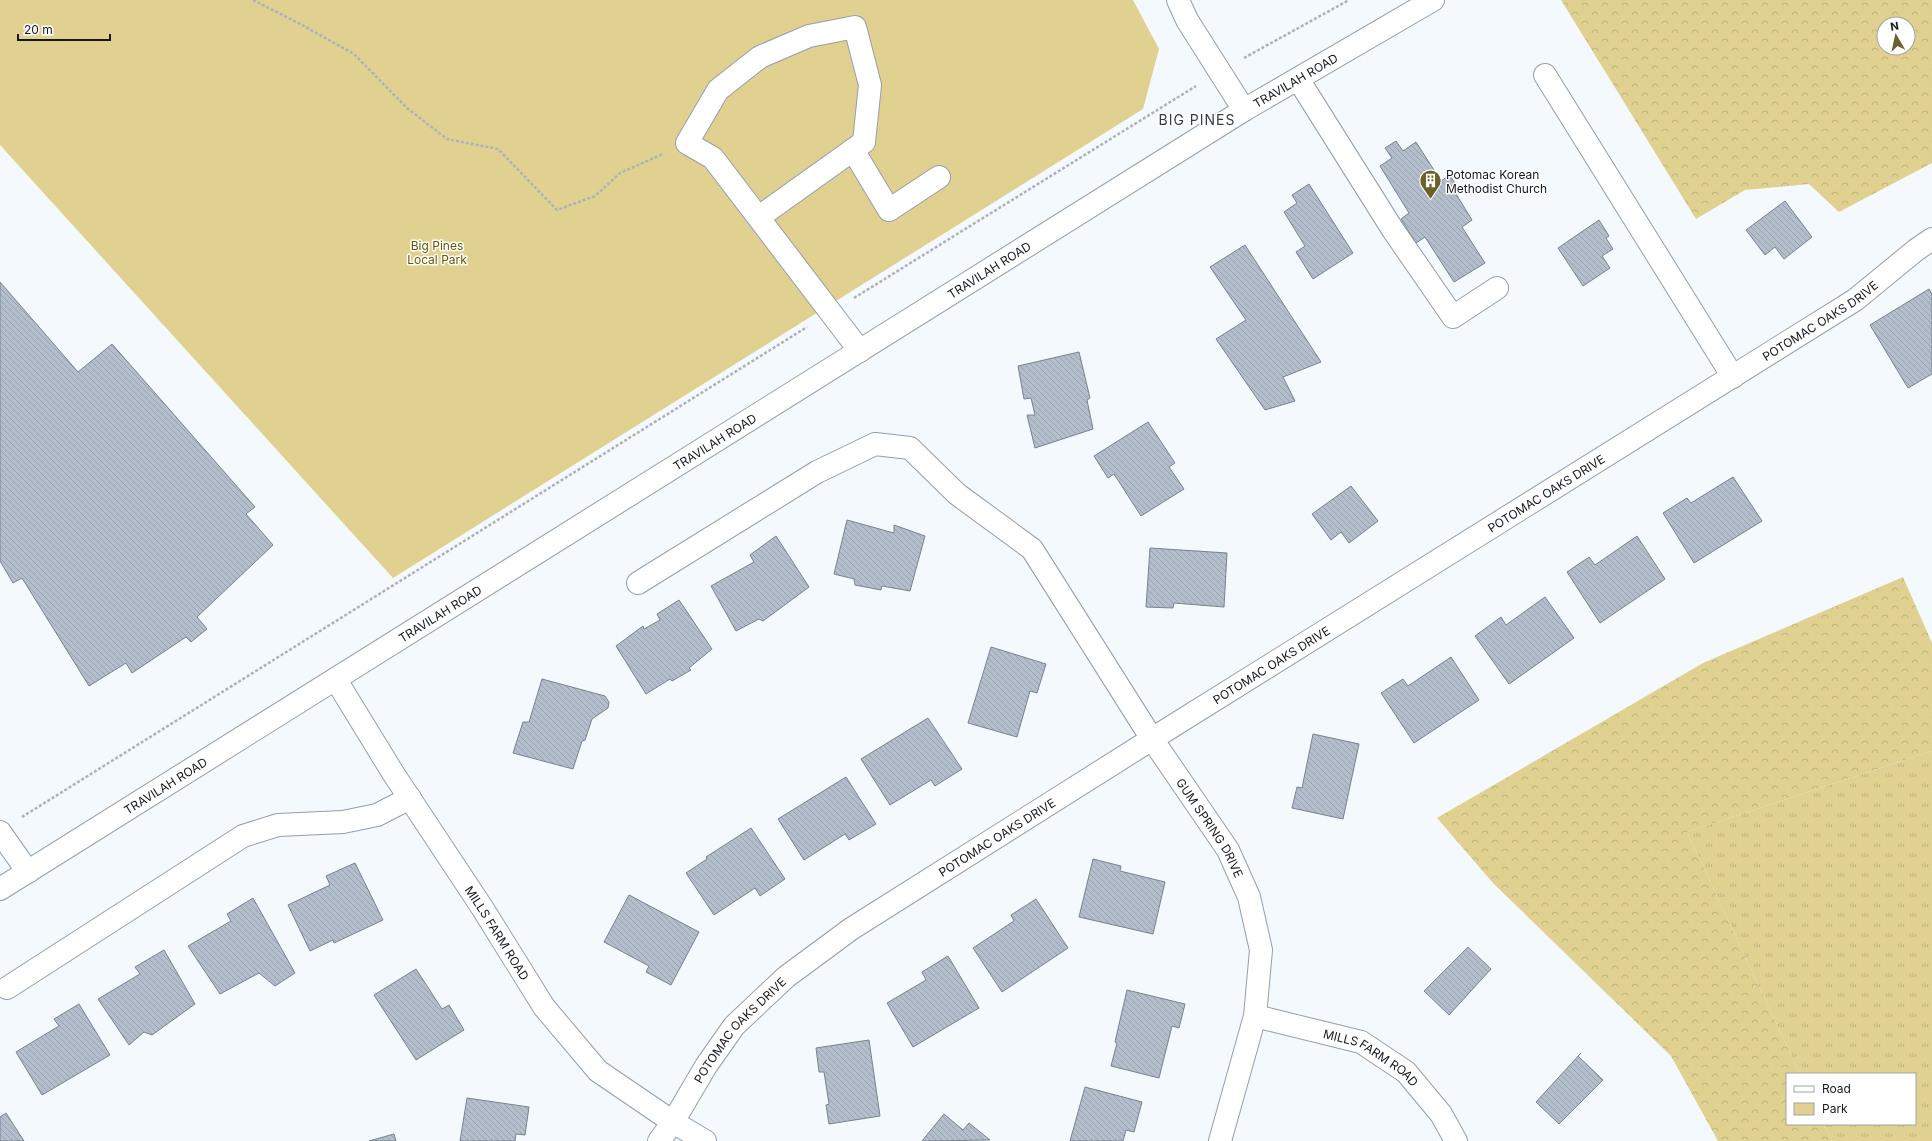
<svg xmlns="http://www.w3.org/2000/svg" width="1932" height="1141" viewBox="0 0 1932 1141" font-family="Inter,sans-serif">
<defs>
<pattern id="grass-tufts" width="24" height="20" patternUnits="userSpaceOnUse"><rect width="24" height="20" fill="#e0d191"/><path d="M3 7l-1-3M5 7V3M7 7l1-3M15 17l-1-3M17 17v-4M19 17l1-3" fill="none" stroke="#bfb37d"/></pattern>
<pattern id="forest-crowns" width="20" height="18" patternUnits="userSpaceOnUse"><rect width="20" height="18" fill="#e0d191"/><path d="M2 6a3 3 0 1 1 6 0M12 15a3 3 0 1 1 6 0" fill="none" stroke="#bfb37d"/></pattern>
<pattern id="building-back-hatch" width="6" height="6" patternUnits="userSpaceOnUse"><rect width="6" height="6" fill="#b3bdcb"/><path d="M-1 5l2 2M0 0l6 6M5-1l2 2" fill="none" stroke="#99a2ae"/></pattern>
</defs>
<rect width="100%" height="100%" fill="#f4f9fe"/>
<!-- grass -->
<path fill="url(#grass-tufts)" d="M1932,751V1141H1832L1824,1124H1915V1074H1800L1687,832Z"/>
<!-- forest -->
<path fill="url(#forest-crowns)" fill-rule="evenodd" d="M1561,0H1932V163L1839,212L1809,184L1745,190L1696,219ZM1884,24H1908V48H1884Z
M1903,577L1932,643V751L1687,832L1800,1074H1787V1124H1824L1832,1141H1718L1671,1056L1493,883L1437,818L1703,663Z"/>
<!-- park -->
<path fill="#e0d191" d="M0,0H1133L1159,49L1143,109L393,578L0,145Z"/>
<!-- building -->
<path fill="url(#building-back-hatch)" stroke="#78828f" d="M1396,141L1403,151L1416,142L1441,181L1450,175L1457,187L1453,189L1472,220L1462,227L1485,263L1454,282L1425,237L1416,243L1401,219L1409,213L1380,166L1392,158L1385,148Z
M1309,184L1353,253L1313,279L1296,252L1305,246L1284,212L1297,203L1292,195Z
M1785,201L1812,237L1784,259L1775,247L1765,255L1746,230Z
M1599,220L1609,236L1606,238L1613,249L1602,256L1610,268L1583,286L1558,248Z
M1245,245L1321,362L1283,377L1295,401L1265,410L1216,339L1246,320L1210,267Z
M0,282L78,372L112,344L255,507L246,514L273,545L197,617L207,629L191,642L186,637L132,673L126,663L89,686L22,578L13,583L0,561Z
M1929,289L1932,294V374L1908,388L1870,325Z
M1079,352L1090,398L1087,400L1093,429L1035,448L1027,415H1035L1031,398L1024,399L1018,366Z
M1148,422L1175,463L1169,467L1184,489L1141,516L1114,474L1108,478L1094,456Z
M1733,477L1762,521L1694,563L1663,513L1687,498L1691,503Z
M1351,486L1378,521L1349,543L1341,532L1331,540L1312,514Z
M847,520L894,533V525L925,536L910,591L882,586L881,590L855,585L854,579L834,574Z
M776,536L809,587L763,621L759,619L736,631L711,586L754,562L750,555Z
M1637,536L1665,579L1600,623L1567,572L1589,557L1595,565Z
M1150,548L1227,553L1224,607L1174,603L1173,608L1146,607Z
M1545,597L1574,638L1509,684L1475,636L1501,617L1506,625Z
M679,600L712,649L689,668L691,670L672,681L670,679L646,694L616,646L643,626L644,629L660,620L657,614Z
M991,647L1046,664L1037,693L1030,691L1017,737L968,723Z
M1451,657L1479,700L1414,743L1381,693L1403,679L1408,686Z
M542,679L605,696L609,702L608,708L592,719L585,740L582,741L573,769L513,753L523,722H529Z
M928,718L962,769L935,786L931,780L890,805L861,759Z
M1313,734L1359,744L1343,819L1292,808L1297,787L1302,788Z
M846,777L876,824L849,840L845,834L804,860L778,819Z
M751,828L785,879L760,896L755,888L714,915L686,873L707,859L706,857Z
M1093,859L1121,866L1120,871L1165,882L1153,934L1079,917Z
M355,863L383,920L334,943L333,940L310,951L288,905L330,885L326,876Z
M629,895L699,932L671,985L646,972L649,966L604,942Z
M253,898L295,973L275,986L259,973L220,994L188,946L231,921L227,914Z
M1036,899L1068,948L1002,992L973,948L1014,921L1011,915Z
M1468,947L1491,969L1449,1015L1424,991Z
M164,950L195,1004L152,1035L144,1032L129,1045L98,999L140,974L135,967Z
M948,956L979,1008L913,1047L887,1003L926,980L922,972Z
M416,969L442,1009L449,1005L464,1030L416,1060L374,995Z
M1127,990L1185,1004L1179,1028L1172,1026L1159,1078L1111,1066L1117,1043L1115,1042Z
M79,1004L110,1055L42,1095L16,1052L59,1026L54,1019Z
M869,1040L880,1116L829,1124L826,1105L829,1104L824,1072H819L816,1048Z
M1581,1053L1578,1056L1603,1080L1559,1124L1536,1102Z
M1085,1087L1142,1102L1134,1132L1126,1130L1123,1141H1070Z
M467,1098L529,1107L525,1135L516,1134L515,1141H460Z
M6,1113L24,1141H0V1117Z
M944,1114L963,1130L969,1123L990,1140L922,1141Z
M394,1134L396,1141H369Z"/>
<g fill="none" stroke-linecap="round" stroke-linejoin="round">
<defs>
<g id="minor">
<path d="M1178,0L1187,20L1244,110"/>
<path d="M1545,75L1733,377"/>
<path d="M1298,79L1393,230L1453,317L1497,288"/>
<path d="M853,150L889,210L939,177"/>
<path d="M759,217L864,142L870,85L855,27L809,36L760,57L718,90L687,143L713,158L860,351"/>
<path id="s1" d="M638,583L817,472L875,444L910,448L957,494L1032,549L1152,739L1228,850L1249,897L1261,950L1255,1016L1220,1141"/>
<path id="s2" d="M336,680L393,773L483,909L544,1007L598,1071L673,1122L705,1141"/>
<path d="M0,832L28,872"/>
<path d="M7,988L243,836L278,825L343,822L377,815L410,798"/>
<path id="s3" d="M1255,1016L1361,1042L1406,1072L1441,1114L1456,1141"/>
<path id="s4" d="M659,1141L673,1122L706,1066L734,1026L786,977L851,929L1152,739L1855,300L1916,250L1932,239"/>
</g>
<g id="major">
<path id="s5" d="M0,889L1244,110L1433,0"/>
</g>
</defs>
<!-- minor casing -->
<use href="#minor" stroke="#949eab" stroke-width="24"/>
<!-- major casing -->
<use href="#major" stroke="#949eab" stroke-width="24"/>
<!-- path -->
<path stroke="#aeb2b7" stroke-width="2.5" stroke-dasharray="3 2" stroke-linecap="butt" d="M253,0L304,26L354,54L407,108L447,139L498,149L557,210L595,196L620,173L663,154
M1244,58L1349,0
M854,298L1196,86
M22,817L807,327"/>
<!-- minor -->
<use href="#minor" stroke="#fff" stroke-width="22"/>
<!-- major -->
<use href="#major" stroke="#fff" stroke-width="22"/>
</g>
<!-- icons -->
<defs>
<symbol id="building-pin" viewBox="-11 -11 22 30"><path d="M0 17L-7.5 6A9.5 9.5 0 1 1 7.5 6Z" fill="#6c602d" stroke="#fff"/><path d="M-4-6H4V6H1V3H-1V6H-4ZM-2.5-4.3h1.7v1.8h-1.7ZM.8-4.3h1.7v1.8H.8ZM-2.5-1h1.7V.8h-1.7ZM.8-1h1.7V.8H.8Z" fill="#fff"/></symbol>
</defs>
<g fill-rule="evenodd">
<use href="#building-pin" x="1418" y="168" width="25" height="34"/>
</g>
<g text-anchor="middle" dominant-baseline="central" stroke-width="3" stroke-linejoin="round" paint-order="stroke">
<!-- street labels -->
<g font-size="12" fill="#15191d" stroke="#fff">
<text stroke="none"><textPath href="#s5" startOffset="1527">TRAVILAH ROAD</textPath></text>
<text stroke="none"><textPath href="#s5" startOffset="1167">TRAVILAH ROAD</textPath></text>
<text stroke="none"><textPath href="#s4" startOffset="1434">POTOMAC OAKS DRIVE</textPath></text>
<text stroke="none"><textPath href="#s5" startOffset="843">TRAVILAH ROAD</textPath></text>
<text stroke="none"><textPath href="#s4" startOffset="1110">POTOMAC OAKS DRIVE</textPath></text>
<text stroke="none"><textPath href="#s5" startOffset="519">TRAVILAH ROAD</textPath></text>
<text stroke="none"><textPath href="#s4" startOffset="786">POTOMAC OAKS DRIVE</textPath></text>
<text stroke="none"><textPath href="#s5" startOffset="195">TRAVILAH ROAD</textPath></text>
<text stroke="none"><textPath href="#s1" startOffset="800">GUM SPRING DRIVE</textPath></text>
<text stroke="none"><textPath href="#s4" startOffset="462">POTOMAC OAKS DRIVE</textPath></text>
<text stroke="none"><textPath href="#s2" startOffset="300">MILLS FARM ROAD</textPath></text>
<text stroke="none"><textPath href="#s4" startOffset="138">POTOMAC OAKS DRIVE</textPath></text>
<text stroke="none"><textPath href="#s3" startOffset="125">MILLS FARM ROAD</textPath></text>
</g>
<!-- poi labels -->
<g font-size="12" fill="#15191d" stroke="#fff" text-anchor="start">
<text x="1446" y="174">Potomac Korean<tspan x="1446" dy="14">Methodist Church</tspan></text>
</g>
<!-- park labels -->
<g font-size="12" fill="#675704" stroke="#fff">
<text x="437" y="245">Big Pines<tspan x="437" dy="14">Local Park</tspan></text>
</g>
<!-- quarter labels -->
<g font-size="14" letter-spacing="1" fill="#343c48" stroke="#fff">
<text x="1197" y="119">BIG PINES</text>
</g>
</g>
<!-- legend -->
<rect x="1786" y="1073" width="130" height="52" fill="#ffffff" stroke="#a1a3a5"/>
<rect x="1794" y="1086" width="20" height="6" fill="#ffffff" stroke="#a1a3a5"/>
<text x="1822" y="1093" font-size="12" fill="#15191d">Road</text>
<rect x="1794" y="1103" width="20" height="12" fill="#e0d191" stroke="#a1a3a5"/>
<text x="1822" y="1113" font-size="12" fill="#15191d">Park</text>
<!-- north arrow -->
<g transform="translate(1896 36) rotate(351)"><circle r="19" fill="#ffffff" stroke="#a1a3a5"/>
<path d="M0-3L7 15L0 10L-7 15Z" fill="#6c602d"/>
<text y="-6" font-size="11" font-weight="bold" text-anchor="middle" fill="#15191d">N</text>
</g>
<!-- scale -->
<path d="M18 34v6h92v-6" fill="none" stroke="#15191d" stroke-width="2"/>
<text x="24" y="34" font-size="12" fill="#15191d" stroke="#ffffff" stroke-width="3" paint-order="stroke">20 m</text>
</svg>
